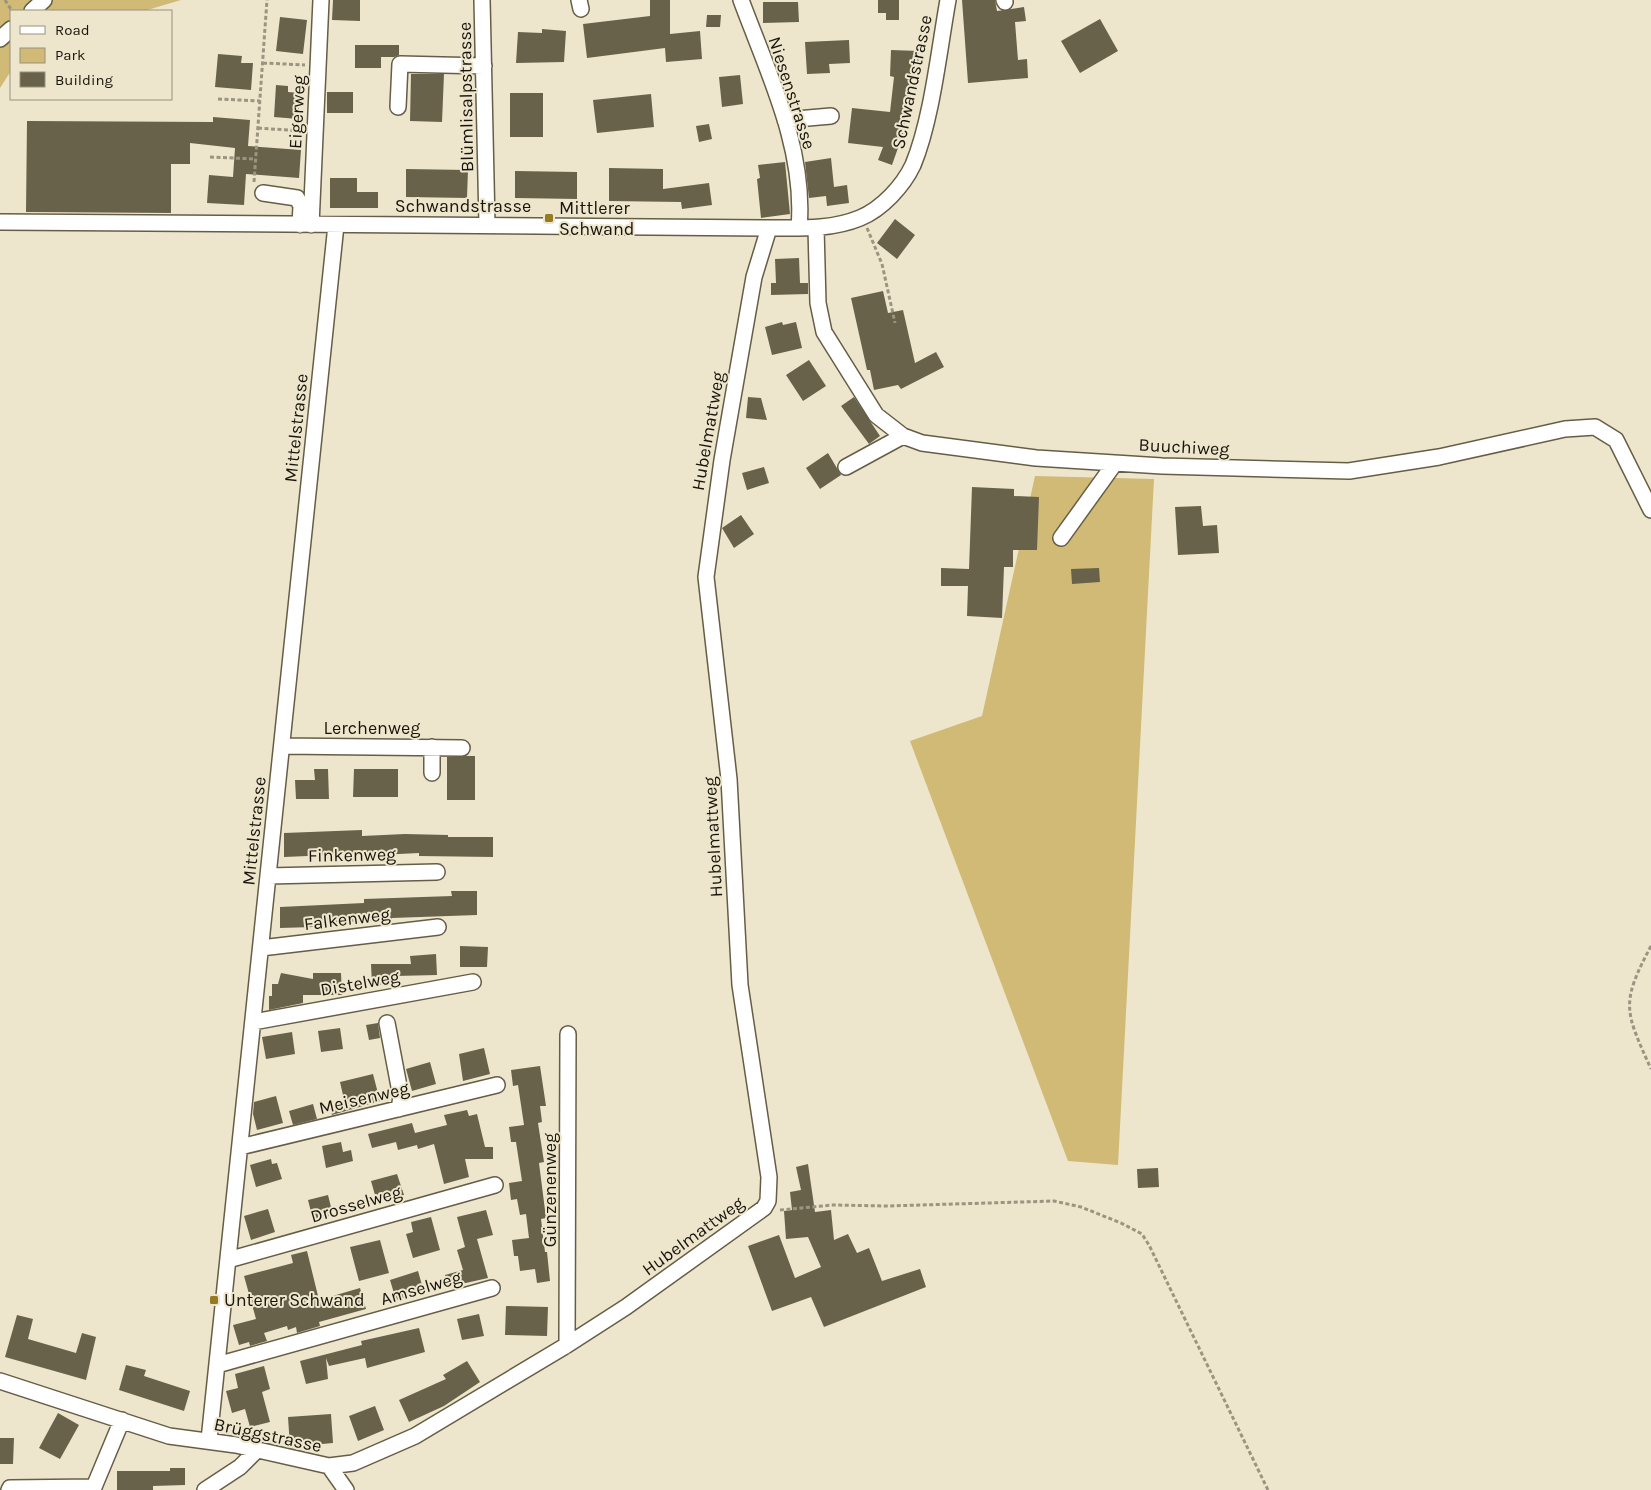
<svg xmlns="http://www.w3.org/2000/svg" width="1651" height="1490" viewBox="0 0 1651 1490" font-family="Karla,sans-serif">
<rect width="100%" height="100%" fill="#eee6cc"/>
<!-- green -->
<path fill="#d0ba75" d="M0,0H181L144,11H11V71L0,88Z
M1035,476L1154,479L1118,1165L1068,1161L910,741L982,716Z"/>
<!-- building -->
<path fill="#69624b" d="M333,0H360V21L332,20Z
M650,0H670V34L700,31L702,59L666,62L665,48L587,58L583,24L650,16Z
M878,0H899V20H886V13H878Z
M962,0H995L997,11L1024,7L1026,21L1015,22L1018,60L1027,59L1028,78L968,83Z
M763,2H798L799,22L763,23Z
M707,15H721L720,27H706Z
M280,17L307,20L303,54L276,51Z
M1100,19L1118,51L1080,73L1061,41Z
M542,29L566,31L564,62L516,63L518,32L542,33Z
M849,40L850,63L829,64L830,73L807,74L805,42Z
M355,45H399V55L394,57H381V68H355Z
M891,50L919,51L918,77H911L901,149L898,148L892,165L878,160L883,147L848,143L852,108L890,112L894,77L890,76Z
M218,54L242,56L241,63H253L251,90L215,87Z
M411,74H444L442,122L410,121Z
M740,75L743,104L722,107L719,77Z
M276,85L288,86V92L300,93L298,119L274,117Z
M327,92H353V113H327Z
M510,93H543V137H510Z
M651,94L654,127L597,133L593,100Z
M213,117L250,120L248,146L301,150L299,178L246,174L244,205L207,203L209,175L233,177L235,148L190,143V164H171V213L26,212L27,121L213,122Z
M709,124L712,139L699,142L696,126Z
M831,158L834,187L847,185L849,203L827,206L826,196L809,198L805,162Z
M785,162L790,214L761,218L757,179L760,178L758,165Z
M609,168L663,169V189L709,183L712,205L682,209L681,202L609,201Z
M406,169L468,170L467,198L406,197Z
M515,171L577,172V199L515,198Z
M330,178H357V192H378V208H330Z
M895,219L915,235L897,259L877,243Z
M799,258L800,283H808V294L771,295V283H776L775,259Z
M883,291L888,313L903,310L915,363L936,352L944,367L901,389L898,385L874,390L870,370H867L851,298Z
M782,322L783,325L796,322L802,348L772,355L765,327Z
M809,360L826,386L803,401L786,375Z
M748,397L761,398L767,420L746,418Z
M854,397L880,436L869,444L841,406Z
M828,453L841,475L820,489L806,468Z
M764,467L769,483L747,490L742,473Z
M972,487L1014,489V496L1039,497L1037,550H1013V567H1004L1002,618L967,616L968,586H941V568L969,569Z
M1201,506L1203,526L1217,525L1219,553L1178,555L1175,507Z
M741,515L754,534L734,548L722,528Z
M1099,568L1100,582L1072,584L1071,569Z
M467,756H475V800H447V757Z
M314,769H328L329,799H296L295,780H315Z
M354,769H398V797H353Z
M362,830V836L405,834L448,835V837H493V857L419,856V853L379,855V853L284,857V833Z
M451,891H477V915L392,918V920L347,922V926L280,928V907L364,903V899L452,896Z
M460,946L488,947L487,967H460Z
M436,954L437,975L395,976V984L372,985L371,964H411L410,956Z
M281,973L313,979V973H341L342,995H303V1003L269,1010V996H272V984H278Z
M378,1023L380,1038L369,1040L366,1025Z
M340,1028L343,1049L321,1052L318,1031Z
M292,1032L295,1054L266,1059L262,1037Z
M484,1048L490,1074L463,1081L459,1054Z
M430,1062L436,1084L412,1091L406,1069Z
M540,1066L546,1106H540L542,1122L538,1123L544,1162L539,1163L546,1218L541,1219L545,1252H547L550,1281L537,1283L535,1269L520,1271L518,1256H514L512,1240L529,1238L526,1214L520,1215L517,1199L511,1200L509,1183L522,1181L516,1142H511L509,1127L524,1125L518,1085L513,1086L511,1070Z
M373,1074L380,1101L332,1115L330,1107L345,1104L340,1082Z
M276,1096L283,1123L257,1130L253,1114L254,1102Z
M313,1104L317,1119L293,1125L289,1111Z
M467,1110L469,1116L477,1114L485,1147H493V1159H465L469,1177L444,1184L434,1144L418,1149L417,1145L398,1150L396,1142L372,1148L368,1134L412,1123L415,1133L447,1125L444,1115Z
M341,1142L343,1152L351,1150L353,1161L326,1168L322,1146Z
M271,1159L272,1164L277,1163L282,1179L256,1187L250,1165Z
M808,1164L815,1212L831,1210L834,1240L848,1234L857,1253L869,1248L882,1281L920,1269L926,1287L824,1327L811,1297L772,1311L748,1246L779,1235L795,1278L821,1267L808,1237L786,1239L784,1211L792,1210L790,1192L801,1190L796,1167Z
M1158,1168L1159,1187L1138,1188L1137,1169Z
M397,1174L404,1195L377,1202L371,1181Z
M328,1195L333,1215L313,1220L308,1200Z
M268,1209L275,1232L251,1240L244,1216Z
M486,1210L493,1235L477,1239L488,1278L448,1287L445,1275L463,1270L457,1250L465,1247L457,1217Z
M431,1217L440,1250L413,1258L406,1234L413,1232L411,1222Z
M380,1240L389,1273L359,1281L350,1247Z
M307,1251L319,1300L360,1288L366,1309L319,1322L320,1326L297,1333L296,1327L288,1330L287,1326L264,1333L267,1341L250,1346L249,1342L239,1345L233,1325L256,1319L244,1276L293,1263L291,1255Z
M418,1271L424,1292L396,1300L390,1280Z
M506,1306L548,1307L547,1336L505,1335Z
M479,1314L484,1336L462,1340L457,1319Z
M17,1315L33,1319L28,1339L76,1353L82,1333L96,1337L86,1380L5,1357Z
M419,1328L425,1352L367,1368L365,1358L329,1366L326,1358L328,1379L306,1384L300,1361L362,1345L361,1341Z
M467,1361L480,1382L444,1406L409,1422L399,1400L446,1379L443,1375Z
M126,1365L146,1370L144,1376L190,1391L184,1411L119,1390Z
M264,1366L270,1389L262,1392L270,1422L250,1427L245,1409L232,1413L226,1391L238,1388L235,1374Z
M375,1406L384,1430L358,1441L349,1416Z
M58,1413L79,1425L60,1459L39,1448Z
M331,1414L333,1443L290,1447L288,1417Z
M0,1438H14L13,1464H0Z
M170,1468H185V1485L153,1486V1490H117V1471H170Z"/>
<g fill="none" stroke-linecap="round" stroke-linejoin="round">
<defs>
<path id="minor" d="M482,0L487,224
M579,0L581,9
M741,0C768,73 806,149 799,228
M1004,0L1005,2
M32,11L44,0
M0,39L11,29
M398,107L400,64L484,66
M785,120L831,116
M263,193L297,198L301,206L300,225
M0,222C256,225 513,224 769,228C799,228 831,230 860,218C882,209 903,186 913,165C932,119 939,50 948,0
M311,225L321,0
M816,228L818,303L824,332L876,415L903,436L922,443L1036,458L1162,466L1349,471L1439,457L1565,429L1595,427L1616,440L1651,510
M846,467L903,436
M1061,538L1115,463
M282,746L462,748
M432,773V747
M268,876L437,872
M261,948L438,927
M253,1022L473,982
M387,1023L401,1097L399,1109
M240,1147L497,1085
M228,1260L495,1185
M567,1345L568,1034
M217,1365L492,1288
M0,1381L169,1436L236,1445L329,1466L353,1463L415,1436L567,1345L626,1307L764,1208L768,1201L769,1177L740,985L729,779L706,577L722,460L754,277L769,228
M209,1440L336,225
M329,1466L346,1490
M9,1490L10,1488L94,1487L122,1420
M205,1490L240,1467L257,1450"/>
</defs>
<!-- minor casing -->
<use href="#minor" stroke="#655d46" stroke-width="18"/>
<!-- path -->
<path stroke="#9a9481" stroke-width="3" stroke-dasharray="4 2.5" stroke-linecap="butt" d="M5,0L12,11
M263,63L305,65
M218,99L260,101
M258,128L302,131
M210,157L255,159
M254,182L267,0
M867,228L882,264L895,323
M1651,946C1620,1004 1625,1011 1651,1069
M780,1210L833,1205L888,1206L1054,1201L1081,1207L1121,1223L1142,1234L1149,1245L1268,1490"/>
<!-- minor -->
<use href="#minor" stroke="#fff" stroke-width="15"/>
</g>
<!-- markers -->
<g fill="#957b23" stroke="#eee6cc" stroke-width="2">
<rect x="544" y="213" width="10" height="10" rx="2.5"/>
<rect x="209" y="1295" width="10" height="10" rx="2.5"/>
</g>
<g text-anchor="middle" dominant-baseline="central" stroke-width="4" stroke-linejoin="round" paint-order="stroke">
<!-- street labels -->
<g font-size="18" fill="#17140b" stroke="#eee6cc">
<text transform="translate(912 82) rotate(-78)">Schwandstrasse</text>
<text transform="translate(792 93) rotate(72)">Niesenstrasse</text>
<text transform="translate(466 97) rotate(-91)">Blümlisalpstrasse</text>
<text transform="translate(297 112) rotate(-87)">Eigerweg</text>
<text x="463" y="206">Schwandstrasse</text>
<text transform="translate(296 428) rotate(-84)">Mittelstrasse</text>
<text transform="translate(708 431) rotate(-80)">Hubelmattweg</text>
<text transform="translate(1184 447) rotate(3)">Buuchiweg</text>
<text x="372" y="728">Lerchenweg</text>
<text transform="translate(254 831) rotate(-84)">Mittelstrasse</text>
<text transform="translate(713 837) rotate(-93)">Hubelmattweg</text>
<text transform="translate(352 855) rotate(-1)">Finkenweg</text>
<text transform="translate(347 919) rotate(-7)">Falkenweg</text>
<text transform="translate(360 983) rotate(-10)">Distelweg</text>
<text transform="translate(364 1098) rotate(-13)">Meisenweg</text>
<text transform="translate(550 1190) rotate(-90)">Günzenenweg</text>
<text transform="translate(356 1204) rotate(-16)">Drosselweg</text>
<text transform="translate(693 1236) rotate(-36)">Hubelmattweg</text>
<text transform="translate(421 1288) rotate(-16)">Amselweg</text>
<text transform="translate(268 1435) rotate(12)">Brüggstrasse</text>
</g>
<!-- poi labels -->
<g font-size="18" fill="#17140b" stroke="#eee6cc" text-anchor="start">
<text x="559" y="208">Mittlerer<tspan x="559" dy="21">Schwand</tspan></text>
<text x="224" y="1300">Unterer Schwand</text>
</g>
</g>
<!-- legend -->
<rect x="10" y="10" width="162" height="90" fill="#eee6cc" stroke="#98927f"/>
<rect x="20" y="26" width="25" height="8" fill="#ffffff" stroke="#98927f"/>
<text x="55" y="35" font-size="15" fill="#17140b">Road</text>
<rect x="20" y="48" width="25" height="15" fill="#d0ba75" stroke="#98927f"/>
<text x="55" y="60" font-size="15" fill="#17140b">Park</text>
<rect x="20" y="72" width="25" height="15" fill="#69624b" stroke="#98927f"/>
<text x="55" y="85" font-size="15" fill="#17140b">Building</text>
</svg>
